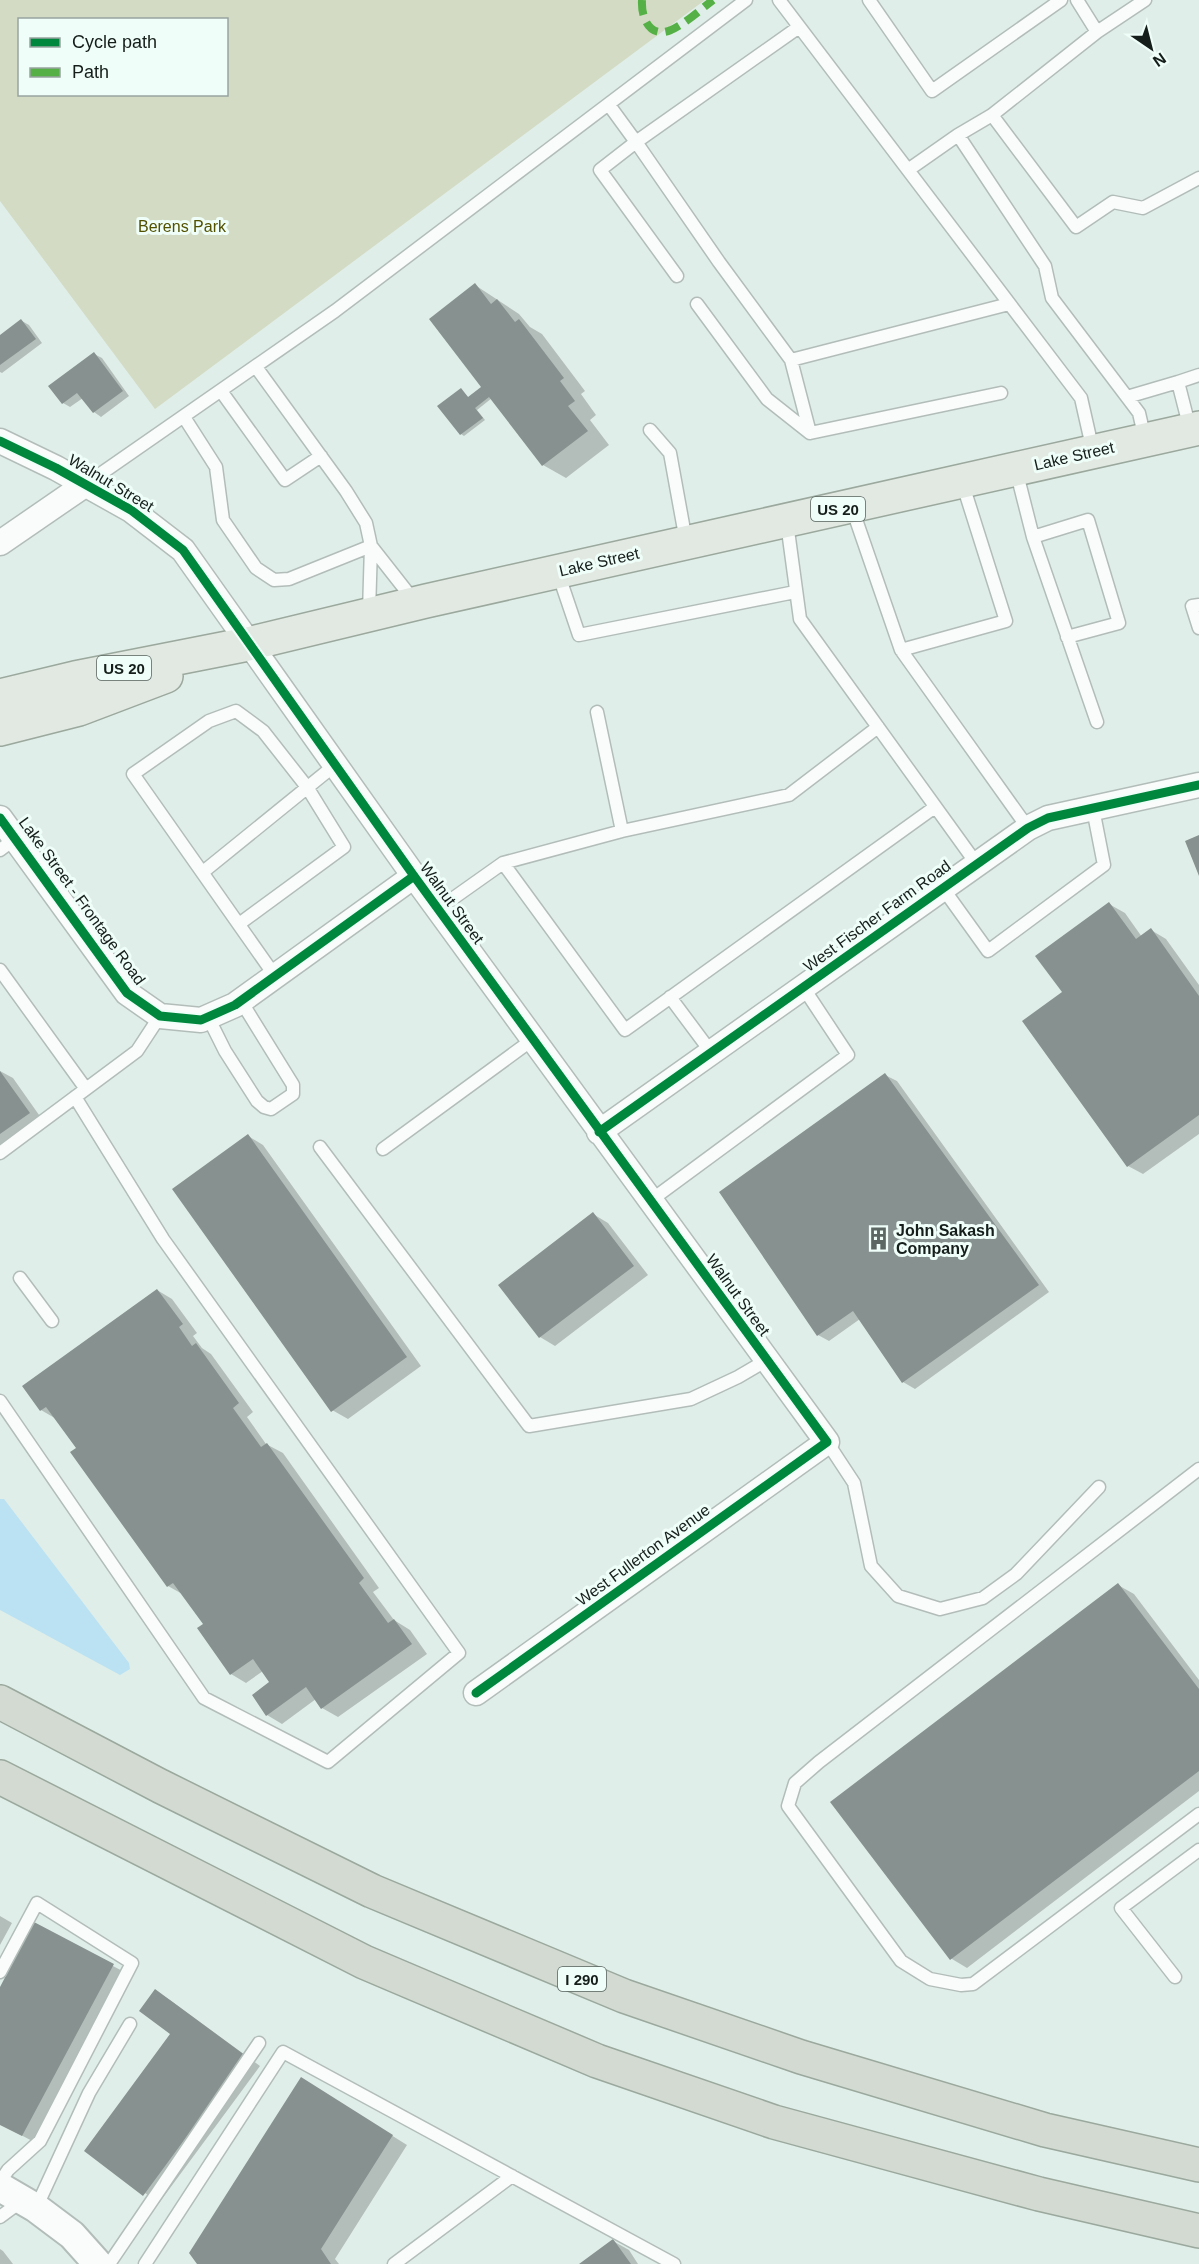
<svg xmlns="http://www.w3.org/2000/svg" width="1199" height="2264" viewBox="0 0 1199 2264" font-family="Helvetica,sans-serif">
<rect width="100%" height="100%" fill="#e0eee9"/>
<!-- green -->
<path fill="#d3dbc4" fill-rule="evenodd" d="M0,0H705L155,409L0,201ZM20,20H226V94H20Z"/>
<!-- water -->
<path fill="#bbe2f3" d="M0,1499H4L129,1663L130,1669L120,1675L0,1610Z"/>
<!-- shadow -->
<path fill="#0003" d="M475,285L519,314L530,327L542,334L585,391L581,394L596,415L590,420L609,445L566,478L543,465L492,398L477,410L485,420L464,436L461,434V390L469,398L481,388Z
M22,321L29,325L42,343L2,373L0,372V337Z
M94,354L102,358L129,396L101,417L94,412L83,398L70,407L63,403Z
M1109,904L1125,913L1142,937L1151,930L1166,939L1199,985V1134L1143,1174L1128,1166L1064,993Z
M0,1071L13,1078L44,1122L0,1153Z
M885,1075L897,1081L1049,1292L915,1389L903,1382L860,1319L829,1341L818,1335Z
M248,1136L263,1145L421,1366L348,1419L332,1410Z
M593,1214L608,1223L648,1275L555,1346L540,1337Z
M157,1290L172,1299L197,1333L193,1336L202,1348L211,1354L253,1412L247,1417L266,1444L283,1453L379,1588L373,1592L394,1620L410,1630L427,1654L338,1717L322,1708L316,1699L282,1724L267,1715L272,1683L263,1671L246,1683L231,1674L205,1624L184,1595L168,1586L58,1420L41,1410L24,1386Z
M1118,1585L1134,1594L1199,1680V1791L967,1968L952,1959L833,1802Z
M0,1916L12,1923L0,1945Z
M113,1966L128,1974L38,2144L0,2124V1990Z
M155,1991L170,2000L260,2066L159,2203L86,2151L173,2034Z
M316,2088L407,2145L335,2259L339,2264H199Z
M613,2241L629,2250L638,2264H581Z
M0,2249L3,2251L13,2264H0Z"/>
<!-- building -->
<path fill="#879290" d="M475,283L491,304L497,299L515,322L519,319L564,378L560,381L575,401L568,406L588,431L542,466L489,397L475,408L483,418L460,435L437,406L461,388L468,397L481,387L429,319Z
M21,319L36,339L0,365V335Z
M94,352L123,391L93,413L77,393L62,404L48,386Z
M1199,835V876L1185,841Z
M1109,902L1136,939L1151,928L1199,996V1115L1127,1167L1022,1021L1062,992L1035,956Z
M0,1071L30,1113L0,1134Z
M885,1073L1039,1285L902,1383L853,1311L817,1336L719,1192Z
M248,1134L407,1357L331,1412L172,1189Z
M593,1212L634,1266L539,1338L498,1285Z
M157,1289L183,1324L179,1327L192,1346L196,1343L239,1403L233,1408L261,1447L267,1443L364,1578L359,1583L388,1623L394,1619L412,1644L321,1709L306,1687L266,1716L252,1695L269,1682L253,1659L230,1675L197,1628L203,1624L173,1583L167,1587L70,1452L76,1448L46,1407L40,1411L22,1386Z
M1118,1583L1199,1689V1771L950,1960L830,1802Z
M34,1922L114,1964L22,2136L0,2125V1987Z
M155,1989L246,2056L143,2196L84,2151L170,2034L139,2011Z
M301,2077L393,2135L321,2249L331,2264H197L189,2253Z
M613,2239L631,2264H579Z"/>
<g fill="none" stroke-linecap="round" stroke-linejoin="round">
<defs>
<path id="service" d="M779,0L1081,398L1093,451
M869,0L932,91L1061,0
M1077,0L1097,32
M1145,0L1097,32L992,115L958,135L1045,266L1052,298L1139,413L1145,439
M609,105L636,142L600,170L677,276
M992,115L1076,227L1113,202L1143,208L1199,178
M908,170L958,135
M697,304L767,399L810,433
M791,360L719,262L636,142L799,27
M256,367L346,491L366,523L371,546L369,612
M221,391L285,480L321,456
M1001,393L810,433L791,360L1009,304
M1127,397L1178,382
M184,417L216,467L223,520L256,568L274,580L289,579L371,546
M1190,429L1178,382L1199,375
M650,430L670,453L686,541
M1016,470L1033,537L1097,722
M86,484L335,311L746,0
M852,508L901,650L1006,621L962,482
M787,523L800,619L976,863
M1033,537L1088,520L1119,623L1067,637
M371,546L415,602
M558,573L579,635L795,592
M1199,605L1192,606L1199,628
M901,650L1028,828
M597,712L622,831
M0,850L16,838
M503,863L625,1030L935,807
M203,872L335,765
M942,887L988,951L1104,865L1093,809
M438,909L503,863L622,831L789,795L878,727
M239,924L344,847L307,787L263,731L236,711L209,721L133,774L275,976
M0,970L86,1089
M670,997L711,1052
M208,1017L225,1051L257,1101L264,1107L271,1109L293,1094V1085L241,1001
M320,1147L529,1426L691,1399L738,1377L767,1360
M383,1149L532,1040
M0,1153L137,1051L160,1016
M650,1201L848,1055L803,987
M20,1278L52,1321
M0,1401L204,1698L328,1762L459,1653L163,1239L75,1097
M827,1442L854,1483L871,1566L898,1596L940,1609L983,1598L1016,1574L1099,1487
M1199,1469L819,1762L795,1783L788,1806L901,1961L930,1979L961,1985L973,1984L1199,1814
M0,1972L37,1903L132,1963L40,2141L8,2170L0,2182
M1175,1977L1121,1908L1199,1850
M36,2208L89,2093L130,2024
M0,2217L23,2200
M109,2264L259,2043
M145,2264L283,2052L674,2264
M394,2264L512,2176"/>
<path id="minor" d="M0,441L56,468L131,510L183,550L414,876L827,1442L476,1693
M0,543L86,484
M0,818L127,993L160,1016L201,1020L235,1005L414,876
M599,1132L1028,828L1048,818L1199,785"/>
<path id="tertiary" d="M0,2187L36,2208L72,2235L98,2264"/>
<path id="primary" d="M0,696L75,678L248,644L426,601L1199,428
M0,729L79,709L166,676"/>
<path id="motorway" d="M0,1702L160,1786L372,1891L624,1996L801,2057L1045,2130L1199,2165
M0,1777L364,1962L597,2061L774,2122L1039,2194L1199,2231"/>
</defs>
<!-- service casing -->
<use href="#service" stroke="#b2bdb9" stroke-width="15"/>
<!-- minor casing -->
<use href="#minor" stroke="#b2bdb9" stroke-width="27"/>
<!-- tertiary casing -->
<use href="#tertiary" stroke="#b2bdb9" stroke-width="32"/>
<!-- primary casing -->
<use href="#primary" stroke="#9aa89d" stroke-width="36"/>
<!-- motorway casing -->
<use href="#motorway" stroke="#9aa89d" stroke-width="36"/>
<!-- service -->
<use href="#service" stroke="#fafcfc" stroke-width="12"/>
<!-- minor -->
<use href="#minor" stroke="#fafcfc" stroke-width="24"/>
<!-- tertiary -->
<use href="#tertiary" stroke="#fafcfc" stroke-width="28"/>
<!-- primary -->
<use href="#primary" stroke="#e2e8e2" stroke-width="33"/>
<!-- motorway -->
<use href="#motorway" stroke="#d2dad1" stroke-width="33"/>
<!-- quiet -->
<path stroke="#55b145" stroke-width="8" stroke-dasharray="15 8" stroke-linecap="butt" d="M642,0C641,17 649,39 671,30C686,23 700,10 713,0"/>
<defs>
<path id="cycleway" d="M0,441L56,468L131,510L183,550L414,876L827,1442L476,1693
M0,818L127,993L160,1016L201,1020L235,1005L414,876
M599,1132L1028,828L1048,818L1199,785"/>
</defs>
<!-- cycleway casing -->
<use href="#cycleway" stroke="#effef8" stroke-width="13"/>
<!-- cycleway -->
<use href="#cycleway" stroke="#00873e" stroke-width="9"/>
</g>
<!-- icons -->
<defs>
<symbol id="building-bare" viewBox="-9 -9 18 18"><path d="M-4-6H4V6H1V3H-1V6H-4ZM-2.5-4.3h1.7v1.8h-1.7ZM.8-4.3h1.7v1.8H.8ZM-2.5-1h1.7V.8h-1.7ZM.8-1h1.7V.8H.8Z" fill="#5c6763" stroke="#effef8" stroke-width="2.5" paint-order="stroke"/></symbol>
</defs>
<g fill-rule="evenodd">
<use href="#building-bare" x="862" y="1222" width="33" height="33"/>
</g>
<g text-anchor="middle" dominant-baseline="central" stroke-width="6" stroke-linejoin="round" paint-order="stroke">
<!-- shield labels -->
<g fill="#effef8" stroke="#56615d" stroke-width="1.5">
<rect x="811" y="497" width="54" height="24" rx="4.5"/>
<rect x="97" y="656" width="54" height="24" rx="4.5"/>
<rect x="558" y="1967" width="48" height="24" rx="4.5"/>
</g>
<g font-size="15" font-weight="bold" fill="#151e1b">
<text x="838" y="509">US 20</text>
<text x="124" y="668">US 20</text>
<text x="582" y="1979">I 290</text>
</g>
<!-- park labels -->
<g font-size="16" fill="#525100" stroke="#effef8">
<text x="182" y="226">Berens Park</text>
</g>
<!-- street labels -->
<g font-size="16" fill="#151e1b" stroke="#effef8">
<text transform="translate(1074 456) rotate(-13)">Lake Street</text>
<text transform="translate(111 483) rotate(31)">Walnut Street</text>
<text transform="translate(599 562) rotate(-13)">Lake Street</text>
<text transform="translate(82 901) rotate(54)">Lake Street - Frontage Road</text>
<text transform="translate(452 903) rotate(54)">Walnut Street</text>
<text transform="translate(877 916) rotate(-36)">West Fischer Farm Road</text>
<text transform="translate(738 1295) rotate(54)">Walnut Street</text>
<text transform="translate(643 1555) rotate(-36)">West Fullerton Avenue</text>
</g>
<!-- poi labels -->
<g font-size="16" font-weight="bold" fill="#151e1b" stroke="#effef8" text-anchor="start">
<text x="896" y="1230">John Sakash<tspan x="896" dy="18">Company</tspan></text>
</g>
</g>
<!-- legend -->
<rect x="18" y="18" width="210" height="78" fill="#effef8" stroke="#98a4a0" stroke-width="1.5"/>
<rect x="30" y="38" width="30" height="9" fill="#00873e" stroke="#98a4a0" stroke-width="1.5"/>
<text x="72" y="48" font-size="18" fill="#151e1b">Cycle path</text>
<rect x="30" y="68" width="30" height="9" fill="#55b145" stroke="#98a4a0" stroke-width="1.5"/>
<text x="72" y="78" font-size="18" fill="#151e1b">Path</text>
<!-- north arrow -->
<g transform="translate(1151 48) rotate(145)" stroke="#effef8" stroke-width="4.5" paint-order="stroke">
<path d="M0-4.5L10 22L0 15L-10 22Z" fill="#151e1b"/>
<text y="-9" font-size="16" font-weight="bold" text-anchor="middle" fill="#151e1b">N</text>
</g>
</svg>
